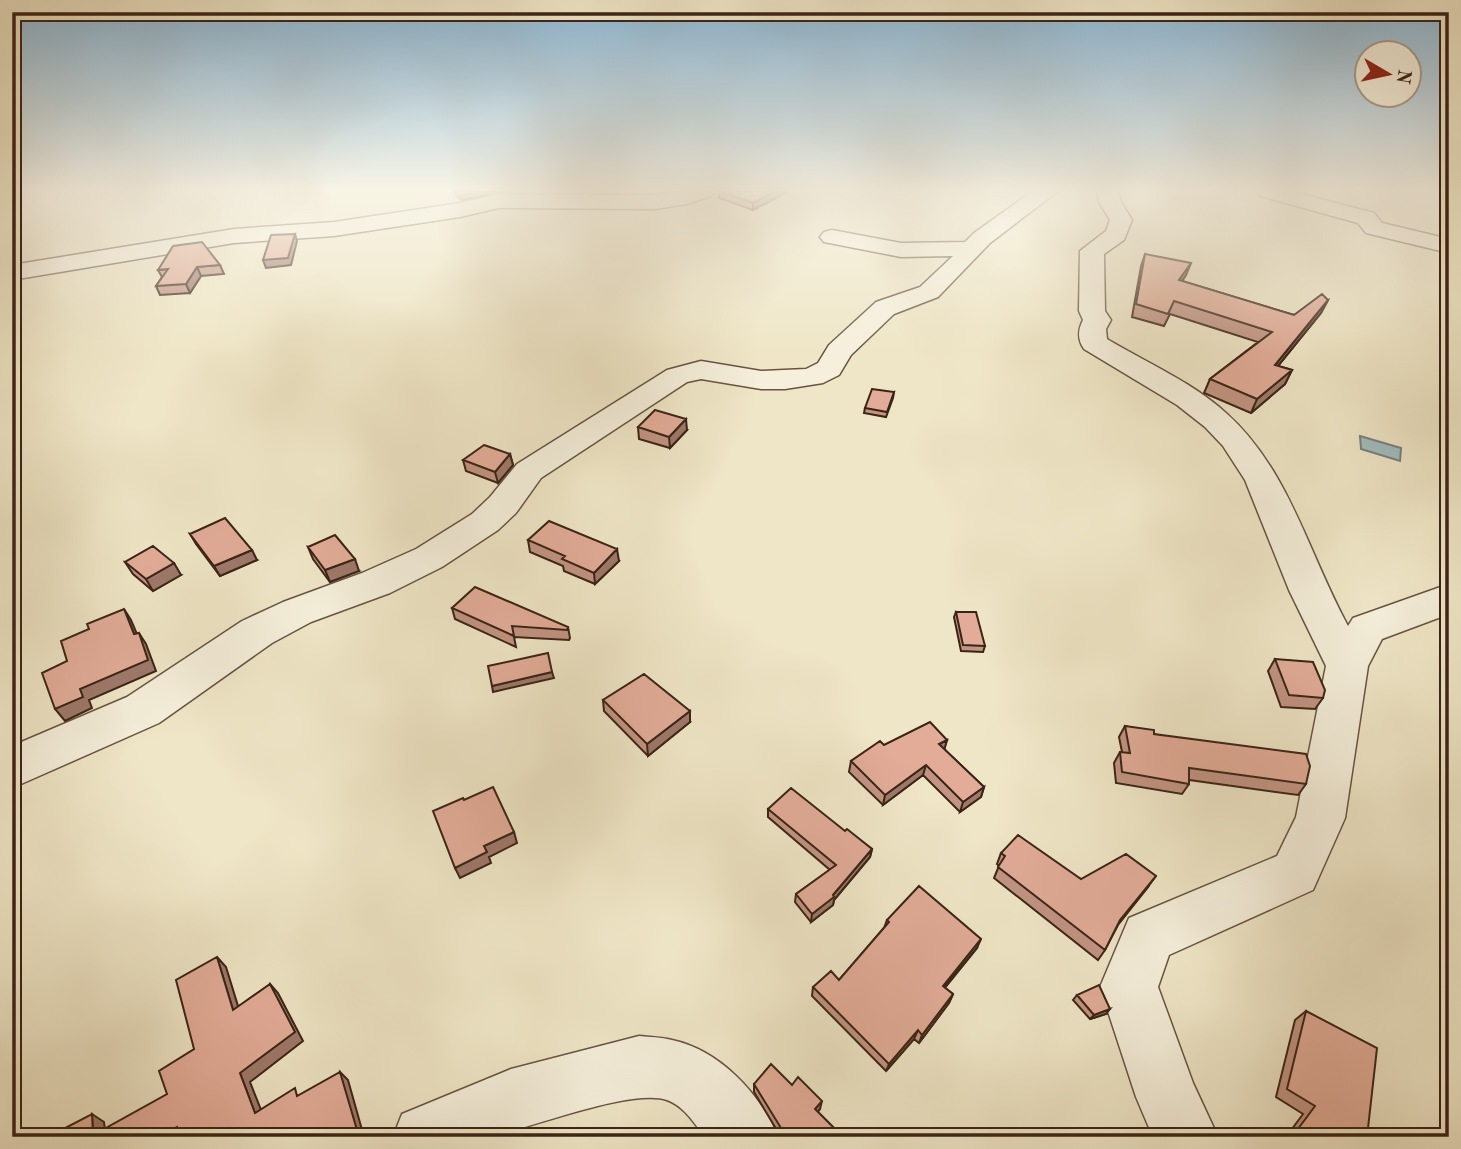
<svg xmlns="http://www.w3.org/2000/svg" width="1461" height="1149" viewBox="0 0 1461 1149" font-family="'Old Standard TT',serif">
<rect width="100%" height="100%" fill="#efe6c7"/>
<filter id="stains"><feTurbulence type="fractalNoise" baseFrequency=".00286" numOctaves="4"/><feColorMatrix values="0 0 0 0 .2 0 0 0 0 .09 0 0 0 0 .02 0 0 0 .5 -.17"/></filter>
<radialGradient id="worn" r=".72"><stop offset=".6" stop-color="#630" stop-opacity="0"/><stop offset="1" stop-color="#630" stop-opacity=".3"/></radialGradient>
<!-- water -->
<path fill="#9fbdc0" stroke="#77807c" stroke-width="2" d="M1360,436L1401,448L1400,461L1361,449Z"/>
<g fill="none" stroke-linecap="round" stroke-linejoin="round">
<defs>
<path id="minor" d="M683,191H714L711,196L687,204L655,209L499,208L460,217L334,236L234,243L12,280V265L234,229L334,222L460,203L499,194L655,195Z
M1033,191H1058L990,243L938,297L894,314L851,355L839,375L823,383L785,389H761L701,379L687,382L541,478L516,513L498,530L442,567L390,593L311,622L272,643L159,723L12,788V746L127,697L242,621L283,602L362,573L416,549L472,514L490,497L517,464L667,370L701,361L761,371L806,369L818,363L829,345L876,302L920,287L953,256L901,257L824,242L820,237L824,232L832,230L901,243L965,242L974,233Z
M1097,191H1118L1121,202L1132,220L1124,240L1104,254L1105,311L1111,320L1106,329L1107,339C1147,363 1192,382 1226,413C1289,469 1309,555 1348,626L1353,618L1449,584V614L1382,639L1368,666L1345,818L1313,890L1169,955L1158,987L1193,1083L1218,1137H1153L1136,1097L1100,987L1129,918L1277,856L1296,817L1326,666L1289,590L1245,480L1223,446L1205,427L1177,405L1084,349C1077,339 1078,330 1083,320L1079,311L1080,251L1106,231L1110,220L1099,202Z
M1257,191H1291L1374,213L1382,223L1449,239V253L1366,233L1358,223L1260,196Z
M639,1036C650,1037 661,1037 672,1040C719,1050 760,1093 778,1137H705C694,1123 684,1106 667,1100C635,1089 549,1121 514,1130L499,1137H393L402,1114L511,1069Z"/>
</defs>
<!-- minor casing -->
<use href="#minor" stroke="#675442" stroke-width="3"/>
<!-- minor -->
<use href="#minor" fill="#f5efdb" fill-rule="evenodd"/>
</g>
<!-- wall -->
<path fill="#c29483" stroke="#3a2416" stroke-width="2" d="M455,191H505L462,200L455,194Z
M719,191H789L753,210L719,198Z
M1145,254L1186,275L1182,281L1294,315L1328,300L1321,313L1278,366L1292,370L1285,384L1251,413L1204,393L1210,379L1258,342L1170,314L1164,326L1132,317L1141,266Z
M220,265L224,274L201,276L190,293L160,295L156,286L162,277L158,270Z
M894,392L893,398L886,417L864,413L865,408Z
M1449,410V422L1444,420Z
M638,427L687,430L670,448L639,439Z
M510,454L513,465L498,483L466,471L463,460Z
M190,534L257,560L220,576L196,544Z
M528,540L619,561L595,584L564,571L563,566L530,552Z
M308,547L359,571L330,582L313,559Z
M125,562L181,575L153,591L133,574Z
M452,608L568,627L570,638L569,640L514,637L516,647L455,619Z
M956,612L985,646L983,652L961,651L954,617Z
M1275,659L1323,698L1315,709L1281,707L1268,671Z
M603,700L690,722L648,756L604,711Z
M1125,726L1154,734L1306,784L1298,795L1189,780V784L1182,794L1116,783L1114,763L1120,752H1122L1119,737Z
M947,740L944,749L984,787L981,797L960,812L923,775L883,805L849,772L851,761L884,745Z
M768,809L845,831L872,849L870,857L834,900L833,905L811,922L795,902L796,894L830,870L768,817Z
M1001,853L1081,879L1148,887L1118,925L1105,950L1098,960L994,878L999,866L997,864Z
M887,920L977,948L945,988L953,994L949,1003L919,1043L914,1039L886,1071L812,996L813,987L839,980L884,928Z
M1077,995L1106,1014L1090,1019L1073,1000Z
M1306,1011L1367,1137H1286L1303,1114L1276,1097L1295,1020Z
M754,1084L792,1085L820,1109L818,1112L843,1137H767V1132H778L754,1092Z"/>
<!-- shaded-wall -->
<path fill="#9e786a" stroke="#3a2416" stroke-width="2" d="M483,191H505L462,200L461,195Z
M776,191H789L753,210V203Z
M295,234L297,241L291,265L266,268L263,260Z
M1191,263L1186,275L1175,292L1179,280Z
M197,267L201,276L190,293L186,284Z
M1328,300L1321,313L1268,378L1275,365Z
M1292,370L1285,384L1251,413L1257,399Z
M686,419L687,430L670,448L669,437Z
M510,454L513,465L498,483L495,472Z
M617,549L619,561L595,584L594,573Z
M252,550L257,560L220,576L214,566Z
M355,559L359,571L330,582L325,570Z
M174,563L181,575L153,591L146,579Z
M124,609L131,620L142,646L134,634Z
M139,633L146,644L156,671L89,700L92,708L65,721L55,709L80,689Z
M552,672L554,678L493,692L492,686Z
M690,711V722L648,756L647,744Z
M947,740L944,751L939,744Z
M926,765L923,775L883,805L885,795Z
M984,787L981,797L960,812L963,802Z
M514,832L517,843L489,857L491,863L460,878L455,868L484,846Z
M872,849L870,857L834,900L833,905L811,922L812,914L833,895Z
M1156,876L1148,887L1113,930L1120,920Z
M981,939L977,948L939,994L943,986Z
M217,957L226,967L242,1019L233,1010Z
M270,984L278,993L303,1041L250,1082L265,1120L255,1113L240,1073Z
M953,994L949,1003L919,1043L922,1035Z
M1110,1009L1106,1014L1090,1019L1094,1015Z
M918,1030L914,1039L886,1071L889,1064Z
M340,1072L348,1080L364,1137H345Z
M822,1101L820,1109L813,1117L815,1109Z
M92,1114L104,1122L106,1137L93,1135Z
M177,1127L184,1137H160Z"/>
<!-- building -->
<path fill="#e2ac98" stroke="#3a2416" stroke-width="2" d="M456,191H483L461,195Z
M719,191H776L753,203Z
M295,234L288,258L263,260L271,235Z
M202,242L220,265L197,267L186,284L156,286L168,269L158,270L173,246Z
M1145,254L1191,263L1179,280L1294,315L1322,294L1328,300L1275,365L1292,370L1257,399L1210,379L1272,332L1174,301L1168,314L1136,304Z
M872,389L894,392L887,412L865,408Z
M655,410L686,419L669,437L638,427Z
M484,445L510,454L495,472L463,460Z
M225,518L252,550L214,566L190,534Z
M549,521L617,549L594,573L562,559L565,556L528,540Z
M335,535L355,559L325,570L308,547Z
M153,546L174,563L146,579L125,562Z
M475,587L568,627L567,630L512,626L514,636L452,608Z
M124,609L134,634L139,633L148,660L80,689L83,697L55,709L42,673L67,661L61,641L89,629L87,624Z
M956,612H976L985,646L963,645Z
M548,653L552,672L492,686L488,666Z
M1275,659L1313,662L1325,690L1323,698L1289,695Z
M644,674L690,711L647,744L603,700Z
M930,722L947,740L939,744L984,787L963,802L926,765L885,795L851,761L880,741L884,745Z
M1125,726L1154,730V734L1306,754L1310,766L1306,784L1189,768V784L1122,772L1120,752L1130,753Z
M493,787L514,832L484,846L487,852L455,868L433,811L463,798L464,800Z
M791,788L845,831L847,829L872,849L833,895L834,897L812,914L796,894L836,865L768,809Z
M1018,835L1081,879L1126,854L1156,876L1120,920L1105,950L998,867L1005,856L1001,853Z
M919,886L981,939L943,986L953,994L922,1035L918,1030L889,1064L813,987L831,971L839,980L889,922L887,920Z
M217,957L233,1010L270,984L295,1032L240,1073L255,1113L295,1088L297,1096L340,1072L357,1130L345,1137H180L177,1127L160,1137H48L92,1114L93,1135L167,1094L159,1071L194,1049L176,980Z
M1099,985L1110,1009L1094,1015L1077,995Z
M1306,1011L1377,1048L1367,1137H1292L1315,1106L1287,1089Z
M771,1064L792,1085L798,1077L822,1101L815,1109L843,1137H771L767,1132H779L781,1128L754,1084Z
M1414,1131L1421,1137H1407Z"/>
<!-- sky -->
<linearGradient id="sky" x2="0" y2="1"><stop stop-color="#8bb8d8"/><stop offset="0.54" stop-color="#f8f4e6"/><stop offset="1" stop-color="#f8f4e6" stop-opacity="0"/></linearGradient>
<rect width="1461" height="352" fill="url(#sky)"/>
<!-- margin -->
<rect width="1461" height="1149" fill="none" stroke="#efe6c7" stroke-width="42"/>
<rect x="14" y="14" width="1433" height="1121" fill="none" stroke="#3a2416" stroke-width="3.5"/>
<rect x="21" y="21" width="1419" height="1107" fill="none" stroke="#3a2416" stroke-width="2"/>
<!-- north arrow -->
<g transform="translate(1388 74) rotate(99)"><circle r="33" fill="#f5efdb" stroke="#aa9e8c" stroke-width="2"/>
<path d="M0-5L12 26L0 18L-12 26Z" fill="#8f2418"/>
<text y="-10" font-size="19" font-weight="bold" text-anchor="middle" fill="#3a2416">N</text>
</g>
<rect width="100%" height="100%" filter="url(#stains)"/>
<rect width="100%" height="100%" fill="url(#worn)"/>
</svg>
